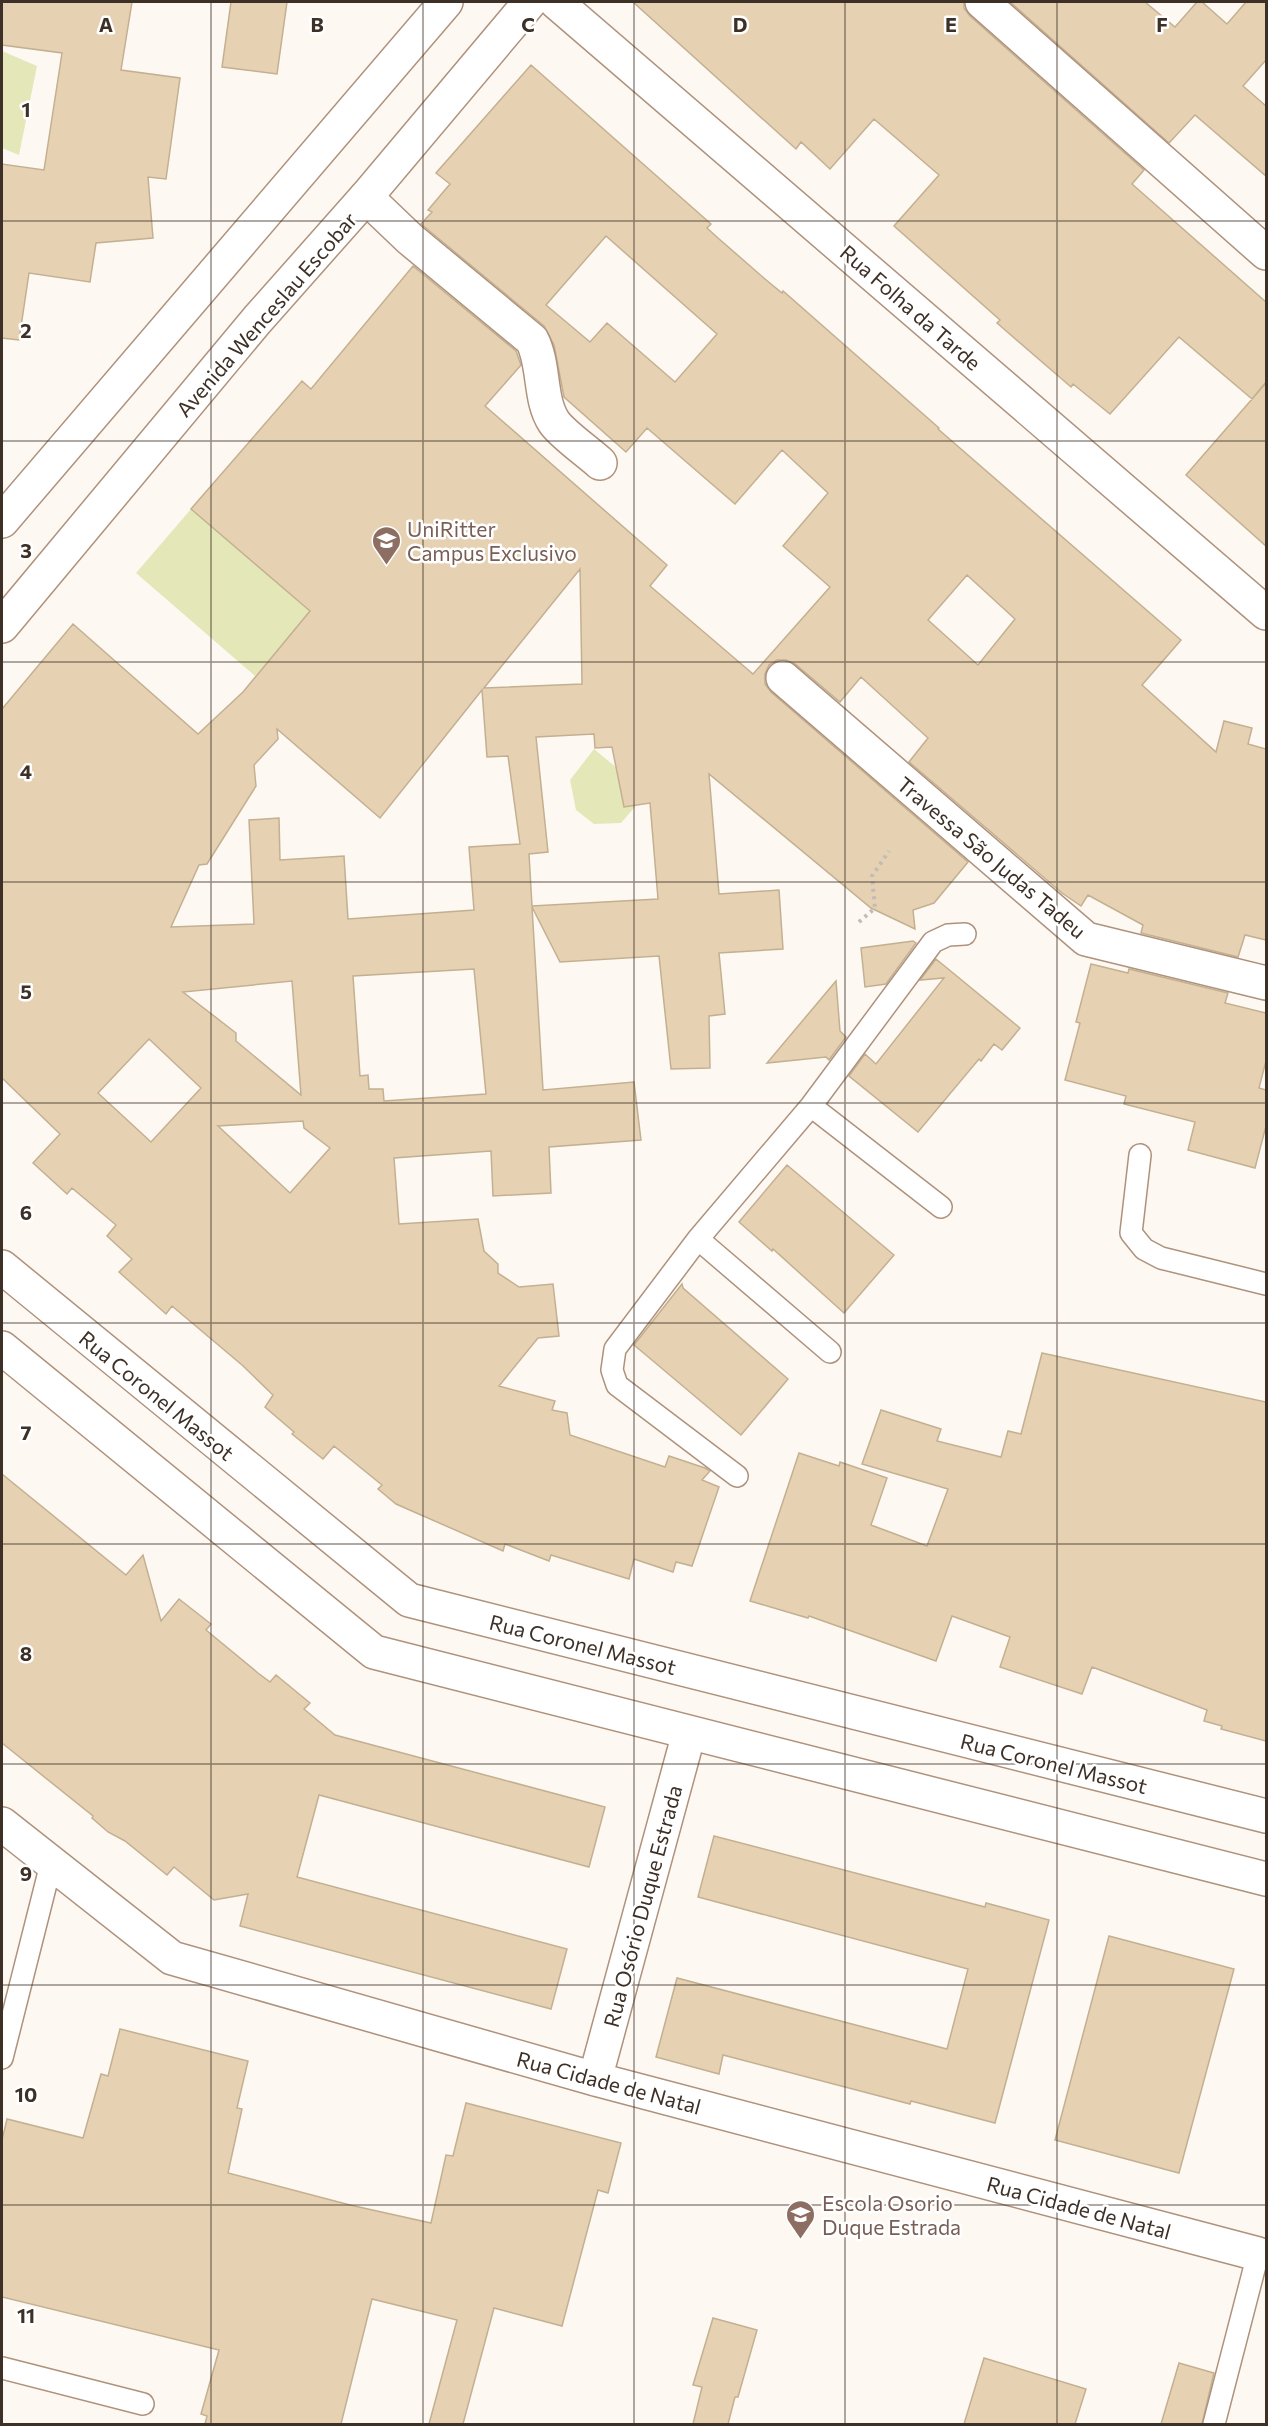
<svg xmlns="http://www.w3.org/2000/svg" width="1268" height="2426" viewBox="0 0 1268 2426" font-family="Commissioner,sans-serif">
<rect width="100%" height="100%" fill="#fef8f3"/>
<!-- green -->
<path fill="#e4e8b8" d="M2,51L37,66L19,155L2,148Z
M191,509L310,611L255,676L136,573Z
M594,749L647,793L621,823L594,824L576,810L570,780Z"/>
<!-- building -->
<path fill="#e6d2b3" stroke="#c3b091" stroke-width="1.5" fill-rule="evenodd" d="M2,2H132L121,70L180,78L166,179L148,177L153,238L96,243L90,282L29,273L19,340L2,338V164L44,170L62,53L2,45Z
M231,2H287L277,74L222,67Z
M633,2H964V8L970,16L1144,170L1132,184L1266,302V382L1252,399L1179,337L1110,414L1073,384L1071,387L997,323L1000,320L894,226L939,175L874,119L830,169L801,142L796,149Z
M1010,2H1145L1175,27L1197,2H1202L1227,24L1246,2H1266V60L1243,86L1266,106V176L1195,115L1169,143Z
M531,65L711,224L707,228L718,238L765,279L782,293L783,291L939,428L938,429L1181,640L1142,685L1216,752L1224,721L1252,728L1248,744L1266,749V940L1245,935L1238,957L1141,933L1143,925L1088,895L1081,906L1062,893L909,762L928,738L861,677L840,702L795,664L786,660H777L769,665L765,674V684L771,692L968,862L934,903L913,910L915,929L871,908L709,774L719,894L779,890L783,949L719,953L725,1014L709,1016L710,1068L671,1069L659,956L560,962L532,907L543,1090L634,1082L641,1140L549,1147L551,1193L493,1196L491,1151L394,1158L399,1224L478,1219L484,1251L498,1264V1273L519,1287L553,1284L559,1336L538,1338L499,1386L555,1401L552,1410L567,1413L570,1435L665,1467L669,1456L705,1468L710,1471L702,1480L719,1487L692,1566L676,1562L673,1572L634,1559L629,1579L551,1555L549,1561L505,1544L503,1551L396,1504L378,1489L382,1485L334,1446L323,1459L292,1434L294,1432L265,1407L273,1395L242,1365L172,1306L166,1314L119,1272L132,1259L107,1236L116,1225L72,1188L67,1194L33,1163L60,1134L2,1078V709L73,624L198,734L243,692L310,611L191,509L302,381L311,389L413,266L516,351L521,365L485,406L667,565L650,586L753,674L830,587L783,546L828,493L782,450L735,504L647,428L626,452L564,397L554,345L544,326L421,224L432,212L428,210L450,184L436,173ZM606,236L717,334L675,382L607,323L590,342L546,305ZM580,569L582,684L484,688ZM967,575L1015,619L978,665L928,620ZM482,690L487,757L508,756L520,844L469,847L474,910L348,919L344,856L280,860L279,818L249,820L254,924L171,927L199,865L207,864L256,786L254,765L278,739L277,729L380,818ZM594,734L595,748L612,747L624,807L650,803L658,899L532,906L529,854L548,852L536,737ZM474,969L486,1094L384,1101L383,1089H369L368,1075L360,1076L353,976ZM292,981L301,1095L236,1041V1033L183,992ZM149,1039L201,1088L151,1142L98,1093ZM303,1121L304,1128L330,1148L290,1193L218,1126Z
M1266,383V546L1186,475Z
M913,941L916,943L886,984L865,987L861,948Z
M936,959L1020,1028L1002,1050L994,1044L981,1061L979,1059L918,1132L849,1076L865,1054L876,1064L944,978L920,980Z
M1091,964L1128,973L1129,969L1228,993L1225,1003L1266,1013V1061L1259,1088L1266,1090V1126L1255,1168L1188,1150L1195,1122L1124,1104L1126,1096L1065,1080L1080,1023L1076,1022Z
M836,981L840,1031L846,1037L829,1060L826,1057L767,1063Z
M787,1165L894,1255L844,1313L773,1249L772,1251L739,1222Z
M682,1284L683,1288L788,1379L741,1435L634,1345Z
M1042,1353L1266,1402V1741L1221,1729L1222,1726L1204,1721L1207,1710L1092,1667L1082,1694L1000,1667L1010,1637L952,1616L936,1661L809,1616L808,1618L750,1601L799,1453L839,1466L840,1462L887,1478L871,1525L927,1546L948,1489L862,1464L881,1410L941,1429L937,1441L1001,1457L1008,1431L1021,1434Z
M2,1474L126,1575L143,1555L161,1621L179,1599L211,1624L206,1630L258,1673L270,1682L276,1675L310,1703L304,1709L335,1735L605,1807L589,1867L319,1795L297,1877L567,1949L551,2009L240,1926L248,1894L214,1900L174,1867L167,1875L125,1841L108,1832L92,1818L93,1816L2,1743Z
M714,1836L985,1907L986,1903L1049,1920L995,2123L911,2101L910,2104L723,2055L719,2074L656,2057L677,1978L947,2049L968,1969L698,1897Z
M1109,1936L1234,1969L1179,2173L1055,2140Z
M120,2029L248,2061L237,2108L242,2109L228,2173L350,2205L431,2223L446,2155L453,2156L466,2103L621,2143L608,2193L598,2190L562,2326L494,2308L463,2424H429L457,2320L372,2299L341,2424H205L207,2416L201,2414L219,2350L2,2297V2140L7,2119L83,2138L101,2074L108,2076Z
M713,2318L757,2330L738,2397H735L728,2424H693L702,2387L693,2385Z
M984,2358L1086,2389L1075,2424H964Z
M1179,2363L1214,2373L1202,2424H1161Z"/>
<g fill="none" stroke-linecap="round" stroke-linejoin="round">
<defs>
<path id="service" d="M811,1106L941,1207
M1140,1155L1131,1233L1144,1249L1161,1258L1266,1284
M698,1239L830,1352
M737,1476L617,1385L612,1370L615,1349L698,1239L811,1106L933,942L948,935L965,934
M2,2058L51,1864
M2,2368L143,2404
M1214,2424L1258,2254"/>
<path id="minor" d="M556,2L1266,613
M982,2L1266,253
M366,197L410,239L532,340C545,365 539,400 554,422C562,434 588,452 600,463
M783,678L1086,939L1266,983
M2,1824L172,1958L595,2079L1258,2254
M595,2079L689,1733"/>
<path id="tertiary" d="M2,1267L409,1600L1266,1816
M2,1348L374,1652L1266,1879"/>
<path id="secondary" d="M2,521L446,2
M2,626L257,320L366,197L530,2"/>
</defs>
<!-- service casing -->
<use href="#service" stroke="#af927c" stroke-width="24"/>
<!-- minor casing -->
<use href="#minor" stroke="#af927c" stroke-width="36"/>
<!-- tertiary casing -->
<use href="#tertiary" stroke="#af927c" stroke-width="36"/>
<!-- secondary casing -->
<use href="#secondary" stroke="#af927c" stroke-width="36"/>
<!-- path -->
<path stroke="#c3bbb5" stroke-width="4" stroke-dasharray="3 4.5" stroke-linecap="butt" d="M859,922L875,908L872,876L889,851"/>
<!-- service -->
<use href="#service" stroke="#fff" stroke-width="21"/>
<!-- minor -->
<use href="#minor" stroke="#fff" stroke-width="33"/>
<!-- tertiary -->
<use href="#tertiary" stroke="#fff" stroke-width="33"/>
<!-- secondary -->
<use href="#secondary" stroke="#fff" stroke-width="33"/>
</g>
<!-- grid -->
<path fill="none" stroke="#3d3027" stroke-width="1.5" stroke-opacity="0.55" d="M211,2V2424M423,2V2424M634,2V2424M845,2V2424M1057,2V2424M2,221H1266M2,441H1266M2,662H1266M2,882H1266M2,1103H1266M2,1323H1266M2,1544H1266M2,1764H1266M2,1985H1266M2,2205H1266"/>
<!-- icons -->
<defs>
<symbol id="university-pin" viewBox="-11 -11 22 30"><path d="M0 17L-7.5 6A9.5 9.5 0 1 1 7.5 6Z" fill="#8d6e63" stroke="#fff"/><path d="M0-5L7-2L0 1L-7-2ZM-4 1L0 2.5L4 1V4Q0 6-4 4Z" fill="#fff"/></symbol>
<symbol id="school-pin" viewBox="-11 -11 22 30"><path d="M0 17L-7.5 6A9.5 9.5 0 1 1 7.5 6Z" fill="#8d6e63" stroke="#fff"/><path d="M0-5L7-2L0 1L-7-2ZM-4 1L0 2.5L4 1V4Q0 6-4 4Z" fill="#fff"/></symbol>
</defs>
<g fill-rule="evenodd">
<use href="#university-pin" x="370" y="524" width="33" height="45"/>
<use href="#school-pin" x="784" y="2198" width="33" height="45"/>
</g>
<g text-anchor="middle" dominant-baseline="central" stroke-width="5" stroke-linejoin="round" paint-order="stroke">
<!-- street labels -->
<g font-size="21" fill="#3d3027" stroke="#fff">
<text transform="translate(911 307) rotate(41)">Rua Folha da Tarde</text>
<text transform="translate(266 314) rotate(-49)">Avenida Wenceslau Escobar</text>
<text transform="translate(992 857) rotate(40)">Travessa São Judas Tadeu</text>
<text transform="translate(157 1395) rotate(39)">Rua Coronel Massot</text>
<text transform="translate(583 1644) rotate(14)">Rua Coronel Massot</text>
<text transform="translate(1054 1763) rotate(14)">Rua Coronel Massot</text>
<text transform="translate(642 1906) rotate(-75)">Rua Osório Duque Estrada</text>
<text transform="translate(609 2082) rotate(15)">Rua Cidade de Natal</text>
<text transform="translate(1079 2207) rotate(15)">Rua Cidade de Natal</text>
</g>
<!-- education labels -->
<g font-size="21" fill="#785e54" stroke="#fff" text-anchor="start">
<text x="407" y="528">UniRitter<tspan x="407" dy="24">Campus Exclusivo</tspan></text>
<text x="822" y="2202">Escola Osorio<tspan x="822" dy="24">Duque Estrada</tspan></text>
</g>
</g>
<g font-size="20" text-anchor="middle" font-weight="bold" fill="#3d3027" stroke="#fff" stroke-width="5" stroke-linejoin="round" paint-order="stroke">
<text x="106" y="32">A</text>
<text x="317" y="32">B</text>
<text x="528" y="32">C</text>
<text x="740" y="32">D</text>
<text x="951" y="32">E</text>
<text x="1162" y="32">F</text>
<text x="26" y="117">1</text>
<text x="26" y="338">2</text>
<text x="26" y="558">3</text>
<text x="26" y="779">4</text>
<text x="26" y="999">5</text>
<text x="26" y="1220">6</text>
<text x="26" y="1440">7</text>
<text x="26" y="1661">8</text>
<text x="26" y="1881">9</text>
<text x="26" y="2102">10</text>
<text x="26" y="2323">11</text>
</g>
<!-- border -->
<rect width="1268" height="2426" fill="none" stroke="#3d3027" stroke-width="6"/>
</svg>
